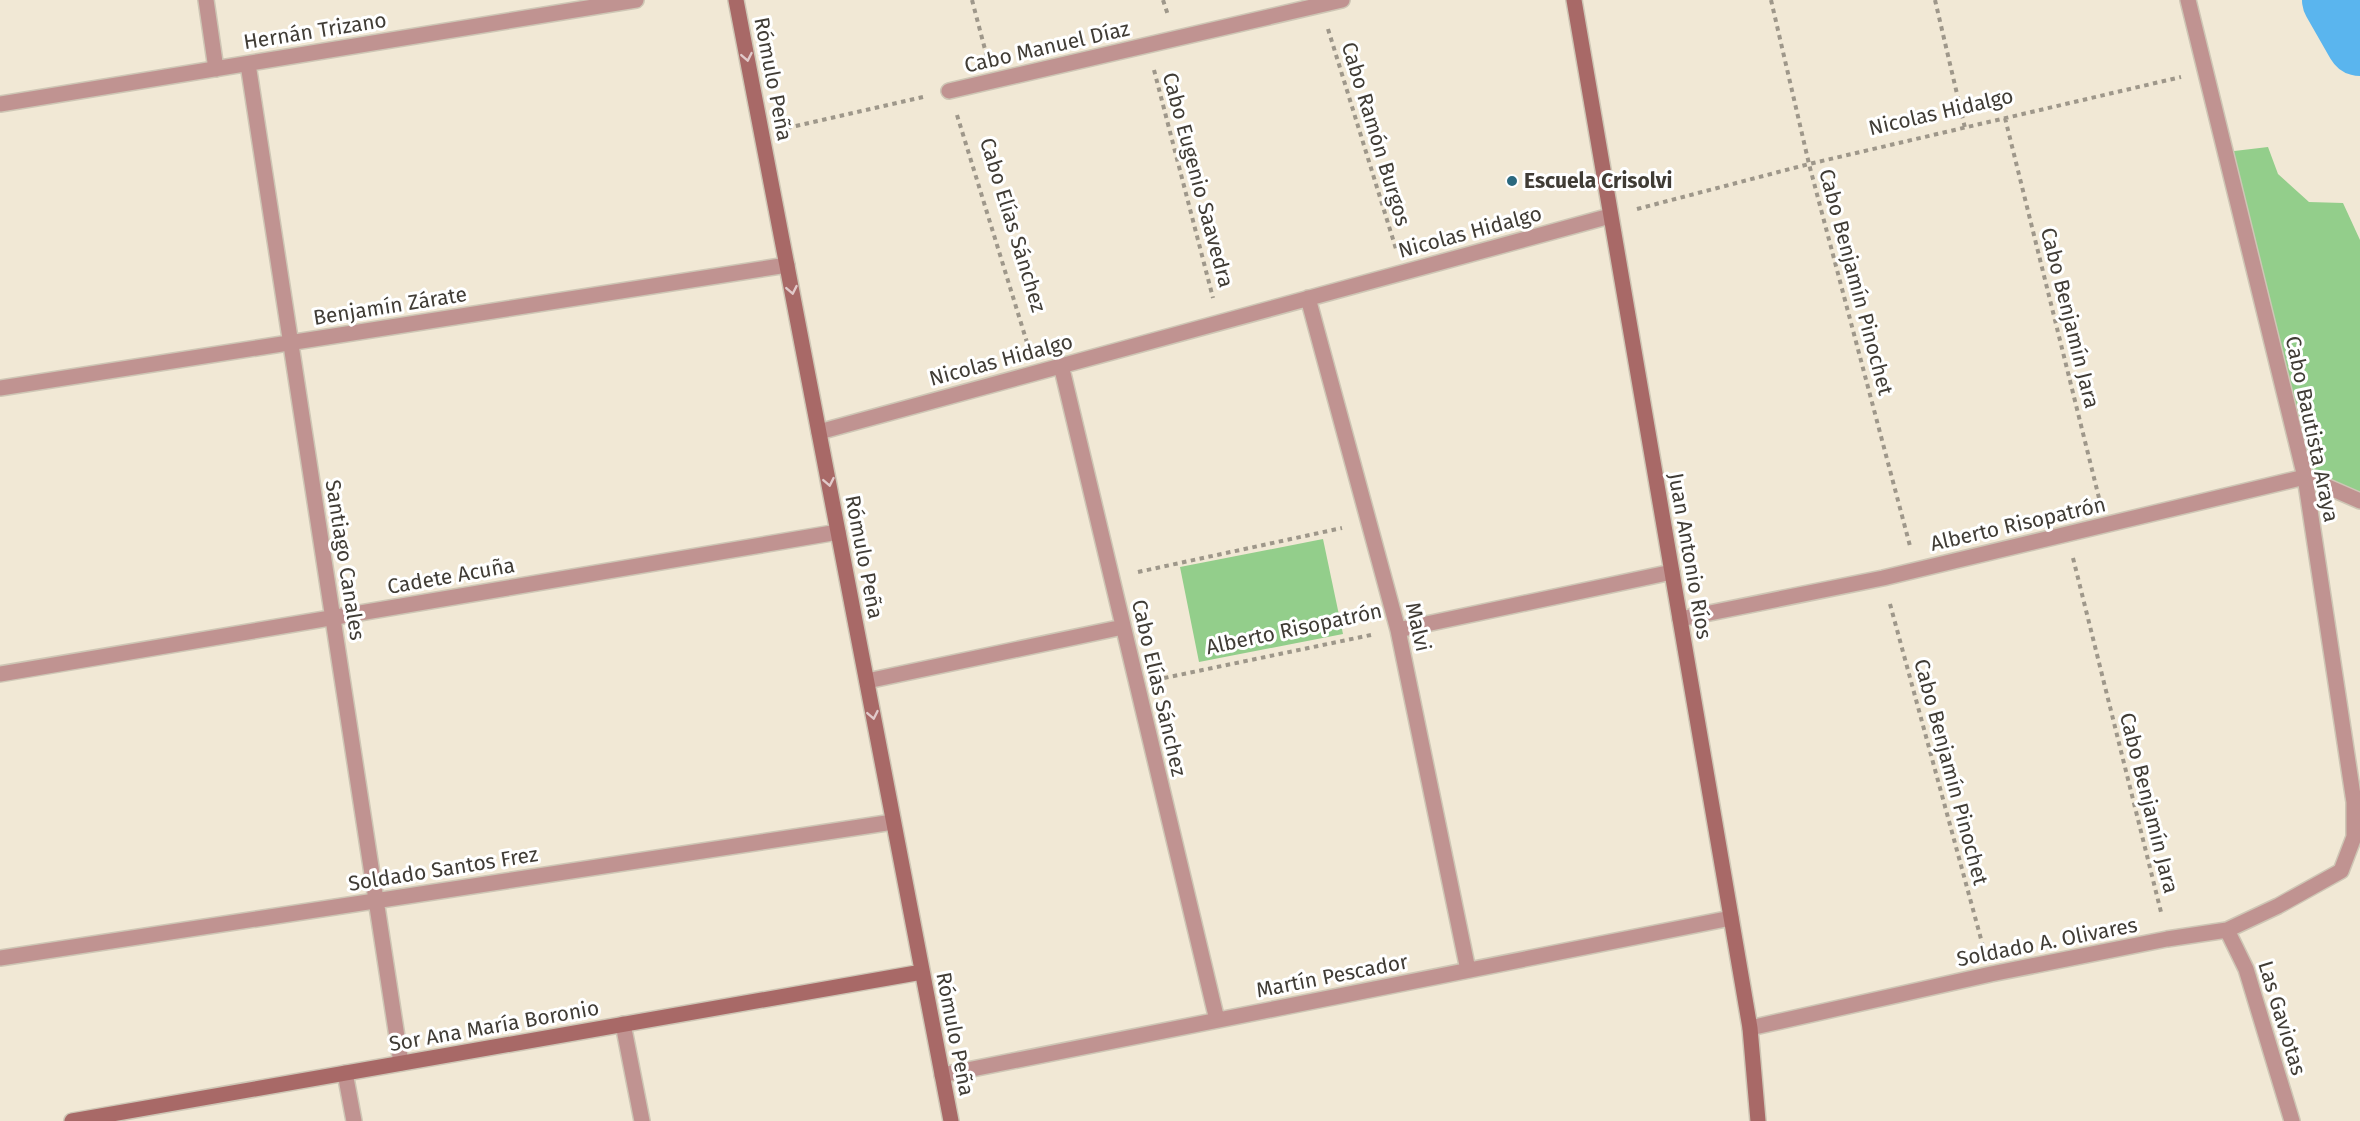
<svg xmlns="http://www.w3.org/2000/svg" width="2360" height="1121" viewBox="0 0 2360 1121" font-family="'Fira Sans',sans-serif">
<rect width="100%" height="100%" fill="#f1e8d5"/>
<!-- green -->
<path fill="#93ce8b" d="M2268,147L2278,174L2309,202L2343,203L2360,240V501L2305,477L2226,152Z
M1323,539L1343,634L1199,662L1180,567Z"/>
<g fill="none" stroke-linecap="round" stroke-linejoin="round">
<!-- river -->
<path stroke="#5ab5ee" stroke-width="68" d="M2336,0L2360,42"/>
<defs>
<path id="street" d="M206,0L216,69
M248,64L401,1063
M949,91L1342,0
M0,104L636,0
M1308,298L1398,630L1468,970
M1061,365L1217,1020
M0,388L787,265
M819,432L1610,216
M1680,619L1883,578L2305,477L2360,501
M1398,630L1672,572
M0,674L838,532
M867,681L1123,627
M2227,930L2246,969L2292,1121
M0,958L893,822
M623,1024L642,1121
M1750,1028L1991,974L2167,939L2227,930L2278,906L2341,871L2354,837V802L2305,477L2188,0
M345,1073L354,1121
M942,1075L1731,918"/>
<path id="secondary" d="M736,0L951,1121
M1574,0L1750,1028L1758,1121
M72,1121L922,972"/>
</defs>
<!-- street casing -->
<use href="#street" stroke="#cec6b5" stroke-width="18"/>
<!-- secondary casing -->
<use href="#secondary" stroke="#cec6b5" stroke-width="18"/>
<!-- path -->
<path stroke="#9e978a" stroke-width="4" stroke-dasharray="4.5 4.5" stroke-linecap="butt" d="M972,0L987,57
M1163,0L1168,15
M1771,0L1809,164L1910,546
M1935,0L1965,128
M1328,29L1396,249
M1154,70L1213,298
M957,115L1029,349
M2005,118L2099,498
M787,128L923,97
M1637,209L1809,164L2181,77
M2073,558L2161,912
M1138,572L1342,528
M1890,604L1984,950
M1164,678L1371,635"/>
<!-- street -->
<use href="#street" stroke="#c09391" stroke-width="15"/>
<!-- secondary -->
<use href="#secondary" stroke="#a86967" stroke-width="15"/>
</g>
<!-- one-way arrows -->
<defs><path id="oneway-chevron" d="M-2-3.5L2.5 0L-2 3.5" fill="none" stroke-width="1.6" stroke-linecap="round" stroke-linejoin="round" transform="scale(1.5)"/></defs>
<g stroke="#e1caca">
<use href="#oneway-chevron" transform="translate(747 57) rotate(79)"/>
<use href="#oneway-chevron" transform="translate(792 290) rotate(79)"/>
<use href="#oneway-chevron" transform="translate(829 482) rotate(79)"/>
<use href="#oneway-chevron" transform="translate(873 715) rotate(79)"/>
</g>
<!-- markers -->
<circle fill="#2a687e" stroke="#fff" stroke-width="2" cx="1512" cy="181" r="6"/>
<g text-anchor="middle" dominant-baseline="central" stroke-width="6" stroke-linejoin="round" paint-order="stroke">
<!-- street labels -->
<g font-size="21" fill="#403c35" stroke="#fff">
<text transform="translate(315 31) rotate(-9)">Hernán Trizano</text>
<text transform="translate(1047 47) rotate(-13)">Cabo Manuel Díaz</text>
<text transform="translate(773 79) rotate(79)">Rómulo Peña</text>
<text transform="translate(1941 112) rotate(-13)">Nicolas Hidalgo</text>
<text transform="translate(1376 134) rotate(73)">Cabo Ramón Burgos</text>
<text transform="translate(1198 180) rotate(75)">Cabo Eugenio Saavedra</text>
<text transform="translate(1013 225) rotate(73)">Cabo Elías Sánchez</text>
<text transform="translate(1470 232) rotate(-15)">Nicolas Hidalgo</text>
<text transform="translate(1856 282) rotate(75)">Cabo Benjamín Pinochet</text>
<text transform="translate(390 306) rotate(-9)">Benjamín Zárate</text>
<text transform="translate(2070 318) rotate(76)">Cabo Benjamín Jara</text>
<text transform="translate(1001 360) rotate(-15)">Nicolas Hidalgo</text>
<text transform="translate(2312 429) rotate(78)">Cabo Bautista Araya</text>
<text transform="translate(2018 524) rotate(-13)">Alberto Risopatrón</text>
<text transform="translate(1690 556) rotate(80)">Juan Antonio Ríos</text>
<text transform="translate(864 557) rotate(79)">Rómulo Peña</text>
<text transform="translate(345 560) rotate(81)">Santiago Canales</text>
<text transform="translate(451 576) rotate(-10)">Cadete Acuña</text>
<text transform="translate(1418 627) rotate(77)">Malvi</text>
<text transform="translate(1294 629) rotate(-12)">Alberto Risopatrón</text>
<text transform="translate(1159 688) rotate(77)">Cabo Elías Sánchez</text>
<text transform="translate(1951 772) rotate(75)">Cabo Benjamín Pinochet</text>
<text transform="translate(2149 803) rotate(76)">Cabo Benjamín Jara</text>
<text transform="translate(443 869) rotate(-9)">Soldado Santos Frez</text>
<text transform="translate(2047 942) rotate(-11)">Soldado A. Olivares</text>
<text transform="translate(1332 976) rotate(-11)">Martín Pescador</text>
<text transform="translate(2282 1018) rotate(73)">Las Gaviotas</text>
<text transform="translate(494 1026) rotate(-10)">Sor Ana María Boronio</text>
<text transform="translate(955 1034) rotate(79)">Rómulo Peña</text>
</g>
<!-- poi labels -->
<g font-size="21" font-weight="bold" fill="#403c35" stroke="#fff" text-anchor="start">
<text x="1524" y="181">Escuela Crisolvi</text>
</g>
</g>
</svg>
